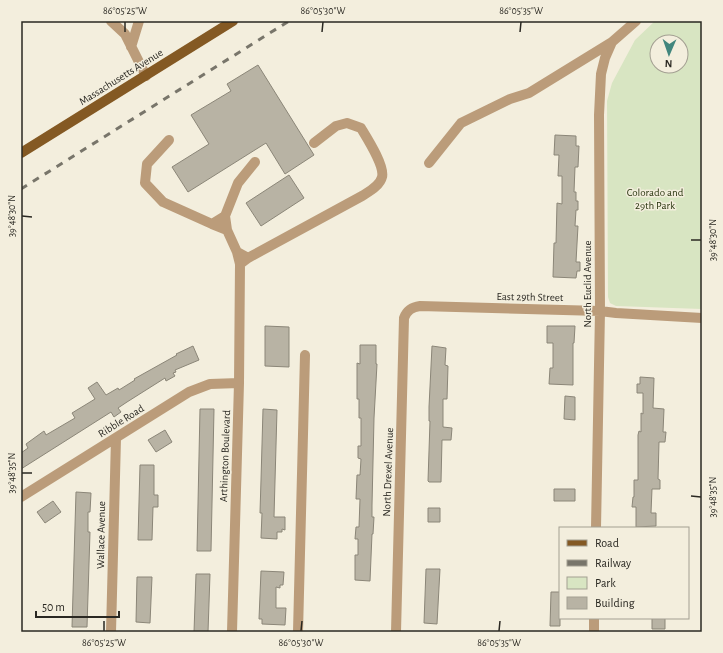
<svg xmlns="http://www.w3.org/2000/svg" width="723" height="653" viewBox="0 0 723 653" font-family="'Alegreya Sans',sans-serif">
<rect width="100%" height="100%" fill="#f3eedd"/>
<!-- green -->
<path fill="#d8e5c2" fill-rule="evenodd" d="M655,21H702V309L616,306L610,303L608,297L607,101L612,83L635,40ZM657,42H681V66H657Z"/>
<!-- building -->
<path fill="#b8b3a4" stroke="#8b8678" d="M258,65L314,155L285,174L266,143L188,192L172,167L209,144L191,115L231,91L227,84Z
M555,135L576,136V146H579L578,167H575L574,192H576V201H578V210H576L575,226H578L576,262H580V271H577L576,278L553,277L554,243H556L557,203L562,204V176H558L559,155H554Z
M289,175L304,198L261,226L246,203Z
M265,326L289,327V367L265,366Z
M547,326H575L574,343H573V385L549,384L550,368H553V343H547Z
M360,345H376V364H377L374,418L372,505V517H374L373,534H372L370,581L355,580V555H358V539H355L356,527H359L360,499H356L357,475H360L361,459L358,458V446H361V418H359V399H357V363L360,364Z
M193,346L199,360L175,370L176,372L173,373L175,376L166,381L165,378L127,402L118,408L121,412L114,417L111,412L21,469V453L28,448L26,444L44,431L46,435L75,418L72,413L95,399L88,388L97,382L106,395L118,388L119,390L135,380L134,379L177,355L176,354Z
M432,346L446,348L445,365L448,366L447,399H443V427L452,428L451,440H442L441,482H429L428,481L430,421H429V407Z
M640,377L654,378L653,408L664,409L663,432H666L665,442H659L658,479L660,480V489H652L651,513H656V526L636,527V507H632L633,497H634V480H638V435L639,431L641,432V413L643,414V393H637V384H640Z
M565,396L575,397V420L564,419Z
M200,409H214L211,551H197Z
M263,409L277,410L274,517H285V530L282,529V532H277V539L261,538L262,513H260L261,480Z
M165,430L172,442L156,452L148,440Z
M140,465H154V495H158V507H153L152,540H138Z
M554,489H575V501H554Z
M76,492L91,493L90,512H88V532H90L87,627H72Z
M53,501L61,512L45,523L37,512Z
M428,508H440V522H428Z
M426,569H440L437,624L424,623Z
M261,571L284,572L283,585H280V588L276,587V608H286L285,625L262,624V619H259Z
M196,574H210L208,632H194Z
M137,577H152L150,623L136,622Z
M551,592H560V626H550Z
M652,618H665V629H652Z"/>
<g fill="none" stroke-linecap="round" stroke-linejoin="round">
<!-- minor -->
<path stroke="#bb9c7a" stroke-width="10" d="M111,21L125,34L146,76
M131,47L139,21
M169,140L147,164L145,183L163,202L212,224
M429,163L461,123L510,99L529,93L612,42L636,21
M225,216L238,183L255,162
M227,230L225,216L212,224L227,230L237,252
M248,258L362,196C368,192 380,186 382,177C385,166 367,138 361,128L347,123L336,126L314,143
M21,497L189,392L210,384L239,383
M596,528L600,311L599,115L601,74L605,58L612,42
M111,632L116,438
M232,632L239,383L240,264L248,258L237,252L240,264
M298,632L305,355
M396,632L404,318C407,310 412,307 420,306L600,311L616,313L702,318
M594,632V618"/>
<!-- major -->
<path stroke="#845923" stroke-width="10" d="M21,153L233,21"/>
<!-- rail -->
<path stroke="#78756a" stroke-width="3" stroke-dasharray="7 7" stroke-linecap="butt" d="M21,189L289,21"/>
</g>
<!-- ticks -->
<path fill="none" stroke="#2a2822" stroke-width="1.5" d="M125,32V22M322,32L323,22M520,32L521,22M22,216L32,217M691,240H701M22,473H32M691,496L701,497M104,631V621M301,631L302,621M499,631L500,621"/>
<g text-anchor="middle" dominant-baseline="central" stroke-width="3" stroke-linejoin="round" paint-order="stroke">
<!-- street labels -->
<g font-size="11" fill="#2a2822" stroke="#f3eedd">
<text transform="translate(121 77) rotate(-32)">Massachusetts Avenue</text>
<text transform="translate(587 284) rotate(-90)">North Euclid Avenue</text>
<text transform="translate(530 297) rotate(1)">East 29th Street</text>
<text transform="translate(121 421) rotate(-32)">Ribble Road</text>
<text transform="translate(225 456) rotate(-88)">Arthington Boulevard</text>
<text transform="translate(388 472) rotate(-88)">North Drexel Avenue</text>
<text transform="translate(101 535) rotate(-89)">Wallace Avenue</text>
</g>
<!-- park labels -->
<g font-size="11" fill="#29350f" stroke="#f3eedd">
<text x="655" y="192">Colorado and<tspan x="655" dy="13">29th Park</tspan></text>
</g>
</g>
<!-- border -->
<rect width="723" height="653" fill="none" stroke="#f3eedd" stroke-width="44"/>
<!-- legend -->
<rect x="559" y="527" width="130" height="92" fill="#f3eedd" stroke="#a39f92"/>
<rect x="567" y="540" width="20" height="6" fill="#845923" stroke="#a39f92"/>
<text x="595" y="547" font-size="12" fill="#2a2822">Road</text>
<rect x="567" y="560" width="20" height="6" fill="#78756a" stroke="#a39f92"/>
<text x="595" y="567" font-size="12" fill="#2a2822">Railway</text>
<rect x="567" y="577" width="20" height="12" fill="#d8e5c2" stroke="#a39f92"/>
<text x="595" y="587" font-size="12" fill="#2a2822">Park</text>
<rect x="567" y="597" width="20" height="12" fill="#b8b3a4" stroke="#a39f92"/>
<text x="595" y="607" font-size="12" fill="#2a2822">Building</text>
<!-- north arrow -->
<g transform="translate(669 54) rotate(182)"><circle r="19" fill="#f3eedd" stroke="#a39f92"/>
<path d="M0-3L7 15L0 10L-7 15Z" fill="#41867d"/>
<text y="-6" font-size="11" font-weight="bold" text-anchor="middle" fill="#2a2822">N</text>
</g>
<!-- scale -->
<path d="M36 611v6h83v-6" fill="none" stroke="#2a2822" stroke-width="2"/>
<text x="42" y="611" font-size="12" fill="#2a2822" stroke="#f3eedd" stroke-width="3" paint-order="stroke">50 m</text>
<rect x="22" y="22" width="679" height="609" fill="none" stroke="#2a2822" stroke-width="1.5"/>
<g font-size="10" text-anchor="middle" fill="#2a2822">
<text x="125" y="14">86°05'25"W</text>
<text x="323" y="14">86°05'30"W</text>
<text x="521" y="14">86°05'35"W</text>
<text transform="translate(11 216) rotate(-90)" y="4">39°48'30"N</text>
<text transform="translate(712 240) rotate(-90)" y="4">39°48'30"N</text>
<text transform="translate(11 473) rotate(-90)" y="4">39°48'35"N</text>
<text transform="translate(712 497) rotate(-90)" y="4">39°48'35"N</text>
<text x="104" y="646">86°05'25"W</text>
<text x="301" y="646">86°05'30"W</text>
<text x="499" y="646">86°05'35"W</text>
</g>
</svg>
